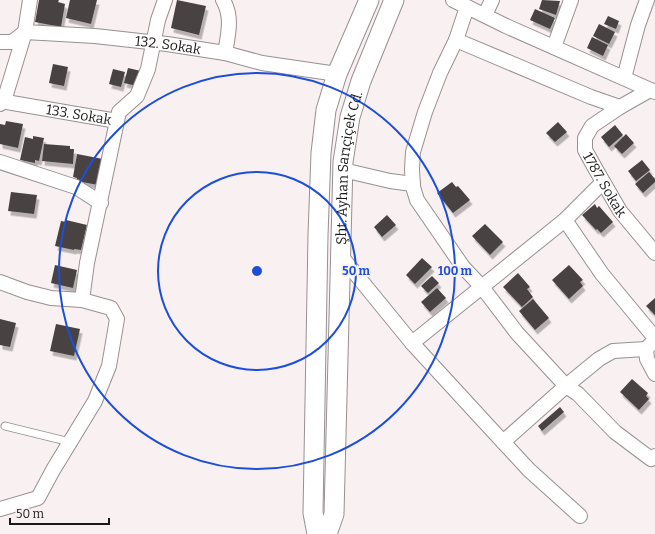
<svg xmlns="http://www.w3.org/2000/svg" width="655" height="534" viewBox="0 0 655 534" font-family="Bitter,serif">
<defs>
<filter id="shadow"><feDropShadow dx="2.5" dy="4.5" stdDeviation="0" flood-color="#0004"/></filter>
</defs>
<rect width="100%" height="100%" fill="#f9f1f1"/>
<!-- building -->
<path fill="#494242" filter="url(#shadow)" d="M39,0H59L58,2L65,4L61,27L35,22Z
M70,0H97L91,24L66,18Z
M177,0L206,6L199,35L171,28Z
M542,0L560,1L556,15L539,9Z
M535,9L555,18L550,29L530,20Z
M608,16L619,21L616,29L604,24Z
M599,24L615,32L609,44L593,36Z
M592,37L608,45L603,56L587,48Z
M53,64L68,67L64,86L49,83Z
M128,68L141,71L137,86L124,83Z
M113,69L125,72L121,87L109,84Z
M6,121L23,124L18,148L0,144V124L5,125Z
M558,122L567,132L555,142L546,133Z
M615,125L623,135L609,147L601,137Z
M626,134L634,143L622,154L614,146Z
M33,136L44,138L39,161L35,160V163L20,160L25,137L33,139Z
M44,144L70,146V149H74L73,164L42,161Z
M77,154L103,159L98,185L77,181V178L73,177Z
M642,160L650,170L636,181L628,171Z
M649,172L655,179V182L643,193L635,184Z
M452,182L456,187L458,186L470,200L453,213L437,193Z
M11,192L37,195L34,214L8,211Z
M595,204L597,208L599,206L613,222L601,233L597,229L596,230L582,215Z
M387,215L396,225L382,237L374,227Z
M66,220L87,225L81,250L74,249V250L55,246L61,221L66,222Z
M485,224L503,242L490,255L472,236Z
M422,258L432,267L415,284L406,275Z
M55,265L77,270L73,288L51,283Z
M569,265L583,280L580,282L583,286L569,299L552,280Z
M518,273L530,287L527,289L533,297L522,307L503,287Z
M432,276L439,283L428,293L421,286Z
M437,288L446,298L430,312L421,302Z
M655,298V315L646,306Z
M533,299L549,318L535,330L519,311Z
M0,319L16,323L10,347L0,345Z
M56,324L80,329L74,356L50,351Z
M632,379L648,393L646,396L649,399L639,410L620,392Z
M560,407L564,412L542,431L538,426Z"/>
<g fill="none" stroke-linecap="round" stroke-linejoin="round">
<defs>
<path id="lane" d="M5,426L70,442"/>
<g id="street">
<path d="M223,0C233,17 228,35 225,53"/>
<path d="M453,0L506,26L655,92"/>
<path d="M467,7L456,40L440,73L425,112L413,152L412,169L413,187L417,200L463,267L482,287L517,333L566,386L599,359L613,351L646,349"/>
<path d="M485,15L492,0"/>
<path d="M456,40L591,97L620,107"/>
<path id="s1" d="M0,42H12L25,32L95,36L167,44L225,53L262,63L337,74"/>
<path d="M554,47L571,0"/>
<path d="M624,78L638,25L647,0"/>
<path id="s2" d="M650,90L620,107L592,126L585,138V150L595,168L620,211L655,253"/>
<path id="s3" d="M0,101L117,121L119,112L137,96L148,69L158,20L165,0"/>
<path d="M0,104L4,101L25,32L30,0"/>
<path d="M0,162L76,187L101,203"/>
<path d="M343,170L390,181L413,184"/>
<path d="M565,220L602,274L655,338"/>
<path d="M341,256L412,343L480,417L529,470L580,516"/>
<path d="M0,282L27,292L51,298L82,300L87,263L117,121"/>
<path d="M412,343L565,220L603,182"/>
<path d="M652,343L646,349L647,359L655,374"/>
<path d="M503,442L566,386L578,394L615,432L651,459L655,456"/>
<path d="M0,509L38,498L53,470L95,401L109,366L117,319L111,308L82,300"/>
</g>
<g id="secondary">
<path d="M317,534L313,513L318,235L321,153L326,110L337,74L369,0"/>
<path id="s4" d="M327,534L334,514L343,162L350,117L361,81L394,0"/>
</g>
</defs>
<!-- lane casing -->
<use href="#lane" stroke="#979090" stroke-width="9"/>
<!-- street casing -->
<use href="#street" stroke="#979090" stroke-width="16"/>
<!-- secondary casing -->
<use href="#secondary" stroke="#979090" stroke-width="21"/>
<!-- lane -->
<use href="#lane" stroke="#fff" stroke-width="7"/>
<!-- street -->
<use href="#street" stroke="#fff" stroke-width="14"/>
<!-- secondary -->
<use href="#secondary" stroke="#fff" stroke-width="19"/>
</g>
<!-- distance rings -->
<g fill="none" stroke="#1d4ed8" stroke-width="2">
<circle cx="257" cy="271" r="99"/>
<circle cx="257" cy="271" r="198"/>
</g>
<g text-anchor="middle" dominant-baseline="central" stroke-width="4" stroke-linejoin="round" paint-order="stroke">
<!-- street labels -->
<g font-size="14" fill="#1b1818" stroke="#f9f1f1">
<text stroke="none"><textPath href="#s1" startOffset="172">132. Sokak</textPath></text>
<text stroke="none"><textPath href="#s3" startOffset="80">133. Sokak</textPath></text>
<text stroke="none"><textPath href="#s4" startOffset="368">Şht. Ayhan Sarıçiçek Cd.</textPath></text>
<text stroke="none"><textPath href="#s2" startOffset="134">1787. Sokak</textPath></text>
</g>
</g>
<circle cx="257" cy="271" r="6" fill="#1d4ed8" stroke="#f9f1f1" stroke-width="2"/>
<g font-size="12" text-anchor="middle" font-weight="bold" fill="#1d4ed8" stroke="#f9f1f1" stroke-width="4" stroke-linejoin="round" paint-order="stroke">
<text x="356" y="275">50 m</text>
<text x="455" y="275">100 m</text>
</g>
<!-- scale -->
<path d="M10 518v6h99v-6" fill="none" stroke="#1b1818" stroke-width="2"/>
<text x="16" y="518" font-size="12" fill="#1b1818" stroke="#f9f1f1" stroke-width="3" paint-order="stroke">50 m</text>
</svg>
